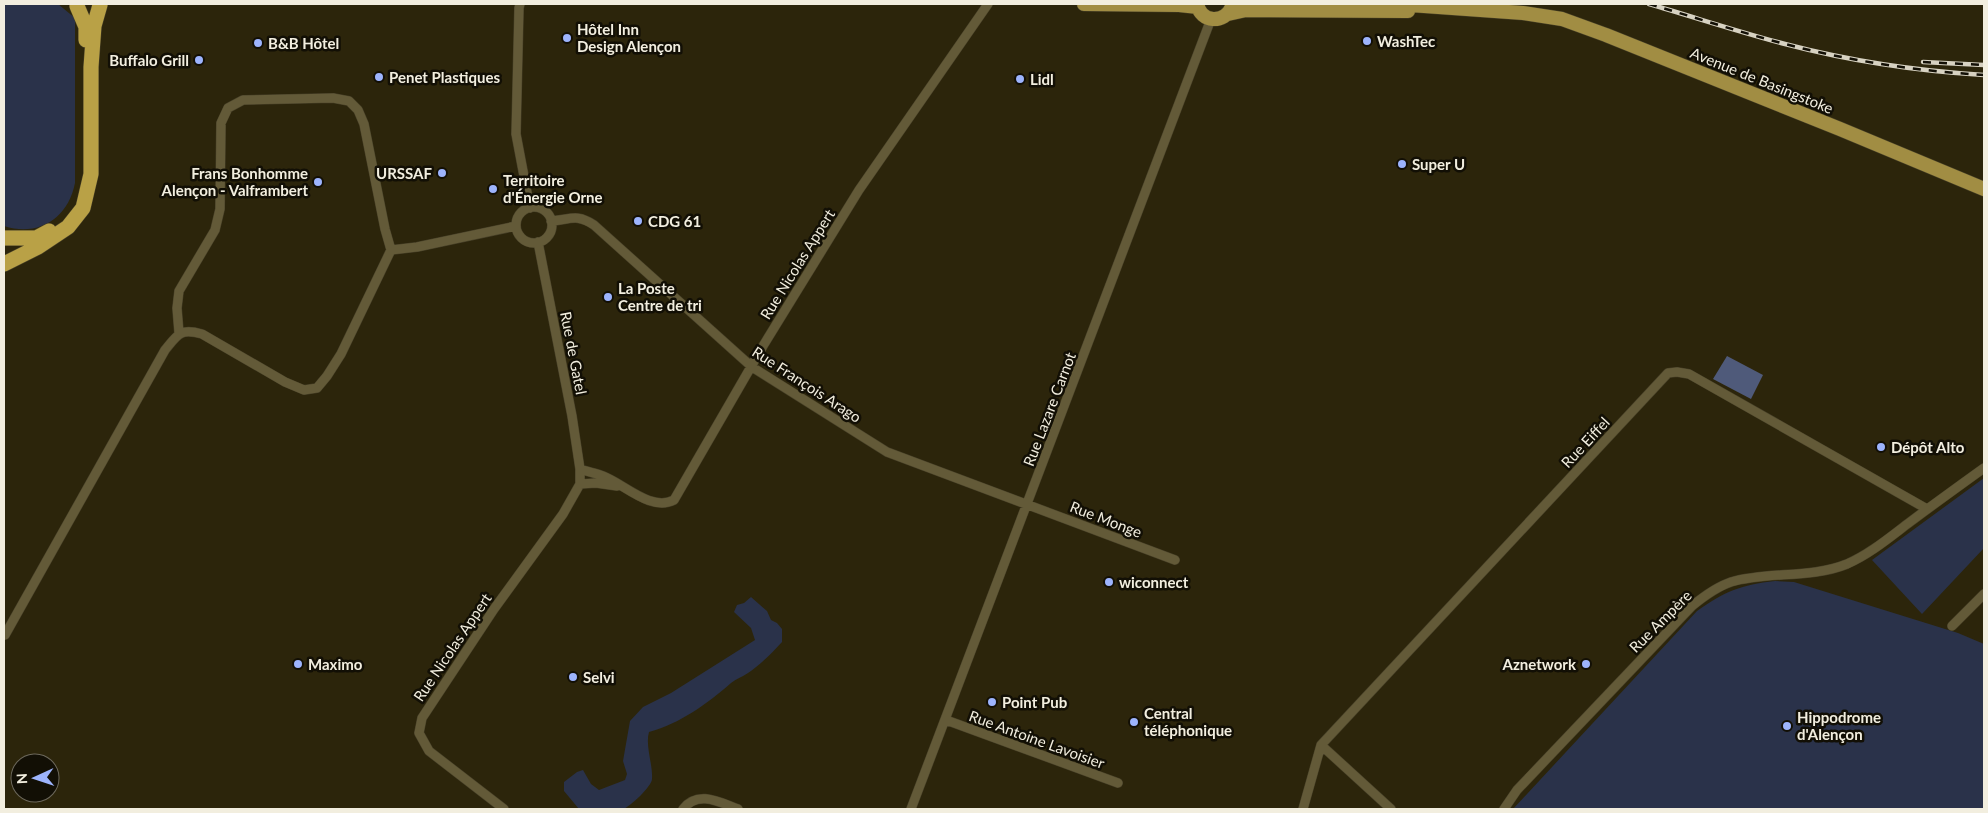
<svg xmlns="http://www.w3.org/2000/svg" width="1988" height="813" viewBox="0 0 1988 813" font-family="Lato,sans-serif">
<rect width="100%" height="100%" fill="#2c250b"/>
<!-- green -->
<path fill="#2a324a" d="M4,4H58L75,18V183C68,219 38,237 4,226Z
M1984,478V548L1922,614L1872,560Z
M1775,581L1794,582L1958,633L1984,644V809H1513L1697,611C1725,591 1741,585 1775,581Z
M751,597L767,611L771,620L777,623L782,629V642C772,653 760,665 748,673C742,677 736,679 731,683C707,704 681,723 649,732C645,746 653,764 652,779C652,786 630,807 623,809C616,812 589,809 579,809L564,791V782L577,772L583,770L591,784L599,790L625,780L627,774L623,761L630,721L643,707L671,693L755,640L751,628L734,612L737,605L744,603Z"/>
<!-- water -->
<path fill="#4f5a7a" d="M1727,356L1763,375L1751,399L1713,379Z"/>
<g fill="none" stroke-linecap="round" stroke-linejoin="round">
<defs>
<path id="street" d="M520,4L519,8L516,134L530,208
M516 225a18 18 0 1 1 36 0a18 18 0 1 1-36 0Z
M551,221C570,220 576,213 594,225L752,367L887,452L1175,560
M179,333L177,308L179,291L215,230L220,209L221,123L228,108L243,100L333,98L349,101L358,110L364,124L385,229L391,250L417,247L516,226
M580,469C588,472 596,473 603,476C624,484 651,512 674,500L763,346L859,190L988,4
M580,484L596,483L617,486
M1952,626L1984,594
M5,635L165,350C178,334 180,328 202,334L285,382L304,390L317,388L327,376L341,354L391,250
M946,720L1118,783
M1321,745L1391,809
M504,809L429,751L419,733L422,718L494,609L563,514L580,484V469L572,416L538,242
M683,809C698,790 719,802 738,809
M911,809L1211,19
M1303,809L1321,745L1668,373L1677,372L1689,374L1927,509
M1504,809L1517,790L1692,606C1703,597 1716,587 1731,582C1768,571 1810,579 1847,564C1870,554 1890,537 1910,522C1934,504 1959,486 1984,468"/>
<path id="primary" d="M1084,4L1179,5L1198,7
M1197,4C1201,23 1224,24 1232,7
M1396,4L1523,13L1562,19L1606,35L1840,129L1984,189
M1228,14L1246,10L1408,11"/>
<path id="highway" d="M77,6L86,27V40
M4,238H36L49,231
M4,264L38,247L68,227L83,208L91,174V67L94,26L100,5"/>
</defs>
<!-- street casing -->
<use href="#street" stroke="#484129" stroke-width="10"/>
<!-- primary casing -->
<use href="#primary" stroke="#484129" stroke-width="15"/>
<!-- highway casing -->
<use href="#highway" stroke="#484129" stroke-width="16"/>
<!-- street -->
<use href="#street" stroke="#635a38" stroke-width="9"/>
<!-- primary -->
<use href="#primary" stroke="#a18d43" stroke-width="14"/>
<!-- highway -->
<use href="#highway" stroke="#b9a146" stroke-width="15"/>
<defs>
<path id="rail" d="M1649,4C1694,17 1739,32 1785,44C1850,61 1917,71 1984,75
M1923,62L1984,65"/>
</defs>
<!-- rail casing -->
<use href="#rail" stroke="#d7d2c2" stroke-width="4.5"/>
<!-- rail -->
<use href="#rail" stroke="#120f05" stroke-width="2.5" stroke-dasharray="8" stroke-linecap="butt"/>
</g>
<!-- markers -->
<g fill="#9db4fd" stroke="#120f05" stroke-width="2">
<circle cx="567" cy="38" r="5"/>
<circle cx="1367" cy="41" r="5"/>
<circle cx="258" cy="43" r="5"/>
<circle cx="199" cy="60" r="5"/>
<circle cx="379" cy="77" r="5"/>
<circle cx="1020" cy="79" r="5"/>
<circle cx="1402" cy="164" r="5"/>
<circle cx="442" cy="173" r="5"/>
<circle cx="318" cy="182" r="5"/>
<circle cx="493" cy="189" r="5"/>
<circle cx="638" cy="221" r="5"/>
<circle cx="608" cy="297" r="5"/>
<circle cx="1881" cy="447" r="5"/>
<circle cx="1109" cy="582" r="5"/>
<circle cx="298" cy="664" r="5"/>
<circle cx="1586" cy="664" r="5"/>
<circle cx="573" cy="677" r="5"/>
<circle cx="992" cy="702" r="5"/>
<circle cx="1134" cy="722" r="5"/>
<circle cx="1787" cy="726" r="5"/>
</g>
<g text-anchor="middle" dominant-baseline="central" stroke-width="5" stroke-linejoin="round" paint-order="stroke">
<!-- poi labels -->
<g font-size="15" font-weight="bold" fill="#f2eedf" stroke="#120f05" text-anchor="start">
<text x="577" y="29">Hôtel Inn<tspan x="577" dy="17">Design Alençon</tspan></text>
<text x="1377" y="41">WashTec</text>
<text x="268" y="43">B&amp;B Hôtel</text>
<text x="189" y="60" text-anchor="end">Buffalo Grill</text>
<text x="389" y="77">Penet Plastiques</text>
<text x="1030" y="79">Lidl</text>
<text x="1412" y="164">Super U</text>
<text x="308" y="173" text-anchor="end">Frans Bonhomme<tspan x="308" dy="17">Alençon - Valframbert</tspan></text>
<text x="432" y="173" text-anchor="end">URSSAF</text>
<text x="503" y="180">Territoire<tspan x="503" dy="17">d'Énergie Orne</tspan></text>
<text x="648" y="221">CDG 61</text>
<text x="618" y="288">La Poste<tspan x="618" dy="17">Centre de tri</tspan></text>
<text x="1891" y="447">Dépôt Alto</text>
<text x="1119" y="582">wiconnect</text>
<text x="308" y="664">Maximo</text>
<text x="1576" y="664" text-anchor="end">Aznetwork</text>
<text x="583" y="677">Selvi</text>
<text x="1002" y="702">Point Pub</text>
<text x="1144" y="713">Central<tspan x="1144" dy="17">téléphonique</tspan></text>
<text x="1797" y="717">Hippodrome<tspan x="1797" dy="17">d'Alençon</tspan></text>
</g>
<!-- street labels -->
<g font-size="15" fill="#f2eedf" stroke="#120f05">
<text transform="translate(1762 80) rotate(22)">Avenue de Basingstoke</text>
<text transform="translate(797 264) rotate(-58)">Rue Nicolas Appert</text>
<text transform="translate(574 353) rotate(79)">Rue de Gatel</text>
<text transform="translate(807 384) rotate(33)">Rue François Arago</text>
<text transform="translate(1049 409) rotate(-69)">Rue Lazare Carnot</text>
<text transform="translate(1585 442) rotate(-47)">Rue Eiffel</text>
<text transform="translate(1106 519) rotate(21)">Rue Monge</text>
<text transform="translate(1660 621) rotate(-45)">Rue Ampère</text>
<text transform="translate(452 647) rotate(-56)">Rue Nicolas Appert</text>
<text transform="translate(1037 739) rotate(20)">Rue Antoine Lavoisier</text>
</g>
</g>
<!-- border -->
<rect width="1988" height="813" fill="none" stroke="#f2eedf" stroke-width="10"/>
<!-- north arrow -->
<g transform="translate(35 778) rotate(267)"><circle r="24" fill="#120f05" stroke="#6c685c"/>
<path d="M0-4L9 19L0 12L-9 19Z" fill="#9db4fd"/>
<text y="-8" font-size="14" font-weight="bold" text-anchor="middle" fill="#f2eedf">N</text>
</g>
</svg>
